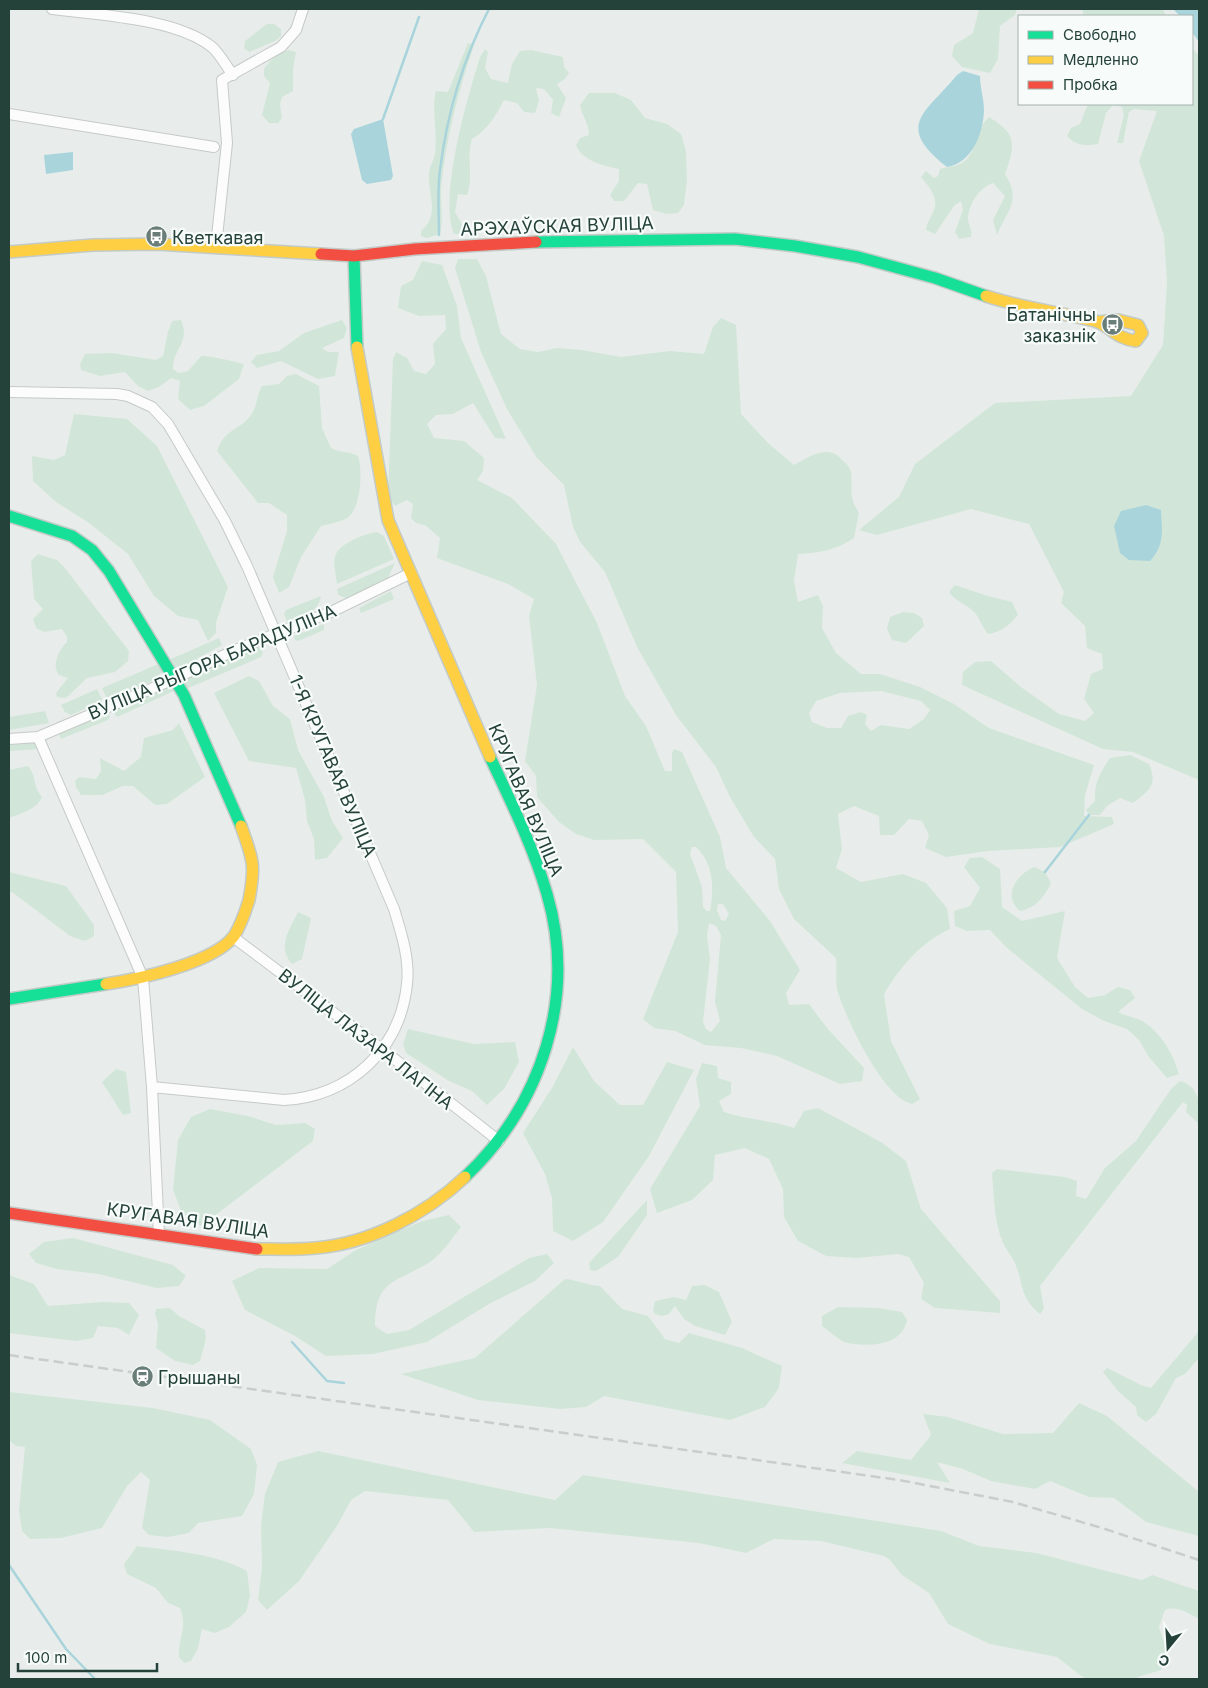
<svg xmlns="http://www.w3.org/2000/svg" width="1208" height="1688" viewBox="0 0 1208 1688" font-family="Inter,sans-serif">
<rect width="100%" height="100%" fill="#e8edeb"/>
<!-- green -->
<path fill="#d1e6d8" fill-rule="evenodd" d="M979,9H1017L1015,15L1000,26L998,59L990,73L962,67L952,56L954,45L973,33Z
M1082,9H1163L1166,16H1084Z
M267,24H274L281,29V36L275,41L249,52L244,48L245,41Z
M468,43L474,45C458,92 446,139 441,188C440,203 444,219 440,234L427,238L421,236V231C441,215 427,193 429,172C430,166 434,160 435,154C438,134 431,108 436,91L448,92Z
M1192,48L1199,56V780L1133,752L1103,749L962,685L963,672L975,662L991,661L1021,687L1059,714L1085,721L1094,713L1084,699L1091,674L1103,669L1102,654L1087,648L1085,626L1061,603L1064,592L1029,524L971,509L877,535L859,530L899,497L915,464L995,403L1131,396L1163,345L1167,282L1164,236L1139,161L1157,111L1134,109L1129,112L1123,143H1117L1124,115L1122,107L1113,105L1106,113L1098,144C1085,146 1076,146 1067,136L1071,128L1080,124L1088,104H1192Z
M485,49L488,52L485,68L491,79L508,83L512,64L520,51L531,50L563,57L564,67L569,73L565,79L557,84L566,98L559,117L551,113L553,100L544,89L536,88L539,101L535,113L524,112L517,103L504,100C496,116 487,130 472,139C466,158 474,177 467,195L458,194L455,212L463,226L475,230L474,234H454C438,197 468,96 480,57Z
M289,50L296,52L293,68V91L282,97L280,104L282,118L278,123H269L262,115L270,83L264,76V69C271,59 277,54 289,50Z
M589,93H615L631,100L645,118L667,124L681,134L686,151L687,180L684,205L678,213L666,214L653,210L647,184L638,183L624,201H614L610,195L619,181V169C604,166 582,161 576,145L580,138L589,135C589,123 582,116 580,105Z
M989,117C1018,134 1015,145 1005,174C1022,201 1007,210 997,235L993,220L1005,196L993,183C979,188 969,204 968,218C968,225 973,229 971,237L959,239L955,232L963,210L961,201L954,206L935,234L926,230C927,222 930,219 933,212C940,198 929,187 921,177L926,171L934,178L938,176L940,169C946,167 954,167 960,164C978,155 975,129 989,117Z
M458,259H477L486,276L501,334L520,349L538,352L557,348L582,350L621,357L670,351L704,354L713,327L721,318L736,325L741,414L768,443L794,465C808,457 829,443 842,460C846,463 850,467 851,472C853,491 848,495 859,513L854,538C837,550 818,553 798,554L794,581L798,602L818,595L823,606L822,628L836,653L861,674H880L920,687L954,704L989,728L1094,765L1085,795L1084,816L1112,817L1114,824L1060,847L988,851L946,857L925,848L929,835L922,821L909,819L894,835H880L879,816L854,806L838,814L842,849L836,868L861,882L903,874L926,883L947,908L950,929C921,942 901,966 884,994L891,1041L920,1099L912,1104C883,1098 847,1020 838,993C835,983 837,969 836,958L794,919L779,889L775,859L754,837L730,797L716,767L676,715L637,647L605,572L580,542L573,527L564,485L537,458L507,409L481,352L455,268ZM881,691L921,701L930,710L924,719L909,729L881,725L871,731L865,724L867,715L861,712L848,716L841,728H827L812,722L809,713L816,701L840,693Z
M422,261L442,265L457,306L461,338L506,439L495,438L473,403L453,414L436,415L427,424L434,438L464,441L484,458L483,471L477,480L512,498L556,544L597,623L625,696L646,726L665,771H672V753L674,749L682,752L720,837L726,868L770,921L800,970L786,993L789,1005L809,1004L827,1028L864,1068L862,1081L840,1084L777,1056L741,1048L705,1045L675,1031L654,1028L643,1019L678,932L676,872L643,839L594,840L576,834L559,822L537,797L536,776L525,761L537,685L529,616L534,599L508,584L437,558L440,538L425,525L416,523L411,518L413,504L407,500L395,506L388,497L393,359L396,352L407,358L414,371L426,374L435,364L433,344L446,329L445,315L419,316L398,308L401,286L413,280ZM692,847H696C714,864 714,888 710,911H707L703,907L702,887L690,854ZM718,904H723L729,914L725,921L721,920L717,910ZM709,923L716,926L721,935L715,1002L720,1021L711,1032L706,1029L703,1022L710,959L707,936Z
M181,320C191,343 172,349 173,369L179,373L188,371L201,356C207,355 237,362 244,364L239,379L204,406L190,410L178,399L180,381L171,378L159,387L148,391L138,386L125,372L100,376L81,370L80,364L85,354L112,353L156,360L163,356L168,332L172,321Z
M342,320L347,328L344,338L322,348L328,352H339L335,376L318,379L281,361L257,368L251,362L257,355L279,351L304,333Z
M296,374L319,386L322,428L331,448C340,453 349,451 358,456C363,470 361,510 347,518C340,522 329,524 321,526L301,557L289,587L279,593L273,577L287,531V515L269,503H258L217,451C225,428 238,432 251,415C257,407 257,394 262,386L279,384L287,376Z
M74,414L127,419L157,446L228,587L216,623V633L208,641L198,620L178,616L154,596L128,554L89,523L56,502L33,481L32,456L54,460L65,455Z
M377,532L384,536L394,559L337,584C334,562 329,552 351,541C360,536 367,534 377,532Z
M38,554L57,560L64,567L129,651L128,661L115,672L87,678L66,698L57,697L56,693L68,678L59,675C51,666 59,649 67,642V637L62,629L44,632L36,628L33,619L43,609L34,599L31,561Z
M395,563L387,580L346,598L338,595L337,589Z
M955,585L988,596L1012,602L1018,615C1009,625 1002,632 988,634C982,627 980,619 975,613C967,604 956,602 949,592Z
M391,591L394,599L361,613L359,608Z
M321,596C318,613 302,617 288,623L284,614L286,610Z
M903,612L914,613L922,618L924,626L906,643L892,640L887,629L890,617Z
M324,624V630L298,641L295,640L294,636Z
M219,638L222,645L184,666L175,667L171,659Z
M259,646L263,653L261,657L186,689L184,682L186,677Z
M161,663L163,671L152,681L110,698L106,697L102,688Z
M249,676L259,681L273,706L290,719L298,750L324,797L332,821L343,838L327,858L315,860L314,839L307,821L305,800L296,768L249,761L214,693Z
M167,687H171L174,691L117,717L113,711L115,708Z
M97,689L102,699L101,702L71,715L65,712L61,705Z
M45,711L49,723L9,730V717Z
M108,712L110,717L108,720L61,739L58,732Z
M179,723L205,777L167,804L155,805L133,786H123L102,795H81L76,787L75,781L79,777L96,779L101,771L100,758L124,771L141,757L144,738L173,730Z
M9,742H36L40,749L9,751Z
M1130,755L1149,764C1158,785 1150,790 1133,803L1120,798L1107,806L1100,815H1089L1086,810L1095,801C1094,783 1100,773 1110,758Z
M28,766C37,776 32,785 42,797C36,810 22,813 9,818V770Z
M982,857L1000,869L1002,907L1022,921L1065,911L1057,958L1075,987L1088,998L1105,995L1118,987L1130,990L1135,998L1118,1012C1126,1016 1137,1018 1144,1022C1162,1034 1173,1054 1179,1074L1167,1078L1149,1057L1139,1040L1127,1029L1104,1021L1082,1009L1006,947L990,930L967,931L955,926L954,911L970,906L980,888L964,867L970,858Z
M1034,867L1045,872L1051,883C1045,896 1035,909 1020,911C1002,896 1016,875 1034,867Z
M9,872L66,886L94,925V936L85,941L70,936L12,892H9Z
M298,912L311,918L302,959L292,964C277,946 289,930 298,912Z
M408,1029L474,1044L515,1042L519,1062L504,1089L487,1105L472,1091L449,1081L406,1053L403,1044Z
M573,1047L594,1081L620,1105H643L667,1062L694,1070L649,1156L603,1222L573,1241L553,1231L552,1198L545,1174L523,1133L552,1088Z
M702,1063L717,1066L718,1078L731,1082V1094L719,1101L724,1112C748,1120 771,1120 794,1128L804,1111L818,1108L881,1142L906,1161L921,1209L1000,1301V1313L935,1308L921,1299L924,1283L909,1257L898,1254L856,1258L826,1256L798,1241L784,1217L783,1189L769,1159L745,1148L715,1155L713,1180L692,1200L657,1213L650,1189L700,1106L696,1079Z
M116,1069L126,1072L131,1113L123,1115L102,1082Z
M1180,1081C1202,1088 1199,1105 1199,1124L1186,1112L1187,1105L1183,1102L1040,1286L1044,1309L1040,1314C1019,1297 1024,1284 1015,1263C1012,1256 1006,1250 1003,1243C994,1222 994,1196 992,1173L997,1169L1065,1177L1077,1181L1076,1196L1086,1199L1105,1168L1136,1141L1171,1089Z
M210,1109L248,1116L276,1125L305,1123L315,1129L313,1141L201,1226L182,1214L173,1189L178,1140L191,1117Z
M647,1200V1215L618,1257L596,1271L590,1270L589,1263Z
M449,1215L461,1227C452,1239 442,1253 430,1262C397,1283 375,1278 375,1326L387,1334L409,1330L529,1258L547,1254L554,1263L535,1281L489,1304L427,1342L373,1354L326,1356L295,1336L245,1310L232,1281L259,1268L327,1269L356,1250L422,1221Z
M73,1238L173,1265L186,1276L179,1286L157,1288L98,1274L57,1269L36,1263L29,1254L44,1242Z
M9,1275L34,1284L48,1306L103,1302L129,1303L139,1315L129,1335L118,1328L98,1326L93,1338L76,1341L9,1333Z
M565,1279C577,1280 587,1285 600,1286L622,1309L648,1316L665,1339L679,1343L689,1333L742,1348L782,1366L779,1388L765,1407L730,1420L604,1396L586,1407L560,1409L478,1400L401,1374L475,1358Z
M705,1285L719,1292L732,1322L725,1335L695,1326L684,1319L675,1306L669,1314L662,1316L655,1314L653,1310L655,1301L674,1297L686,1300L692,1286Z
M838,1307L879,1308L902,1312L907,1320C902,1346 870,1347 848,1343C840,1342 830,1331 822,1326V1316Z
M170,1308L179,1316L205,1330L206,1339L200,1361L193,1365L175,1361L156,1348L158,1324L155,1314L156,1309Z
M1199,1331V1358L1185,1374L1176,1378L1156,1414L1146,1422L1137,1415L1136,1407L1118,1391L1103,1372L1107,1368L1141,1385L1151,1388Z
M9,1392L153,1408L210,1420L251,1449L257,1465L254,1494L242,1516L198,1523L189,1533L168,1537L149,1535L142,1528L150,1480L141,1472L127,1486L102,1528L61,1538L30,1539L22,1531L19,1510L25,1447L16,1446L9,1440Z
M1079,1403L1107,1416L1199,1492V1536L1146,1522L1114,1498L1089,1497L1050,1481L1035,1489L991,1481L963,1469L937,1462L950,1483L842,1463L857,1451L911,1460L931,1435L923,1414L948,1417L1003,1434L1053,1433Z
M318,1451L555,1500L583,1475L941,1531L979,1546L1036,1553L1142,1580L1152,1575L1199,1591V1619C1189,1613 1176,1605 1165,1610L1159,1627L1167,1651L1161,1670L1138,1677L1136,1679H1085L1057,1657L990,1644L948,1624L929,1593L902,1575L889,1559L884,1556L821,1541L774,1539L746,1553L699,1543L550,1528L474,1532L448,1500L365,1491L351,1500L337,1526L299,1581L267,1610L258,1600L262,1568L261,1525L265,1494L278,1462Z
M137,1546C173,1551 215,1553 247,1571L250,1596L246,1612L229,1627L215,1633L202,1629L198,1648L191,1661L184,1663L179,1657C178,1637 188,1628 180,1608L168,1603L156,1588L127,1574L124,1564Z"/>
<!-- water -->
<path fill="#a9d4db" d="M1173,9H1199V42L1192,32V16H1180Z
M963,71L980,76C980,87 984,99 984,111C983,134 972,163 947,167C894,125 925,114 957,75Z
M383,119L393,176L391,180L367,184L362,180L351,134L354,129Z
M73,152V170L46,174L44,155Z
M1146,505L1161,510C1162,531 1165,545 1150,561L1129,560L1120,553L1114,526L1121,511Z"/>
<g fill="none" stroke-linecap="round" stroke-linejoin="round">
<!-- stream -->
<path stroke="#a9d4db" stroke-width="2.5" d="M383,119L419,17
M439,235C439,214 437,191 440,170C447,114 463,59 489,9
M1045,872L1089,815
M292,1342L327,1381L344,1383
M9,1565L66,1649L95,1679"/>
<defs>
<path id="street" d="M52,9C98,15 176,18 212,47C220,54 226,66 233,75
M9,114L214,147
M216,246L227,143L222,80L281,47L296,30L303,9
M9,392L117,394L128,396L152,407L168,424L225,521L247,566L394,909C401,932 410,959 407,984C400,1050 350,1096 284,1100L152,1087
M38,737L143,978L152,1087L159,1235
M9,739L38,737L174,679L233,651L331,612L411,573
M233,937L383,1050L499,1141"/>
<path id="fast" d="M536,242L735,239L795,246L858,257L935,278L986,296
M354,256L357,347
M9,516L72,536L92,550L109,571L184,695L241,826
M9,999L106,984
M465,1177C542,1104 577,997 547,894C533,846 511,802 490,757"/>
<path id="slow" d="M9,252L93,245L156,244L321,254
M986,296C1022,308 1059,312 1095,321C1111,326 1114,338 1136,341L1142,333L1138,325L1118,320L1098,322
M357,347L388,520L490,757
M106,984C139,979 214,963 234,936C241,925 245,913 249,900C251,889 254,874 252,862C250,850 245,837 241,826
M257,1249C276,1249 296,1250 315,1248C369,1244 426,1214 465,1177"/>
<path id="jam" d="M321,254L354,256L415,249L536,242
M9,1213L257,1249"/>
</defs>
<!-- street casing -->
<use href="#street" stroke="#c5cac8" stroke-width="12"/>
<!-- fast casing -->
<use href="#fast" stroke="#c3cbc8" stroke-width="14"/>
<!-- slow casing -->
<use href="#slow" stroke="#c3cbc8" stroke-width="14"/>
<!-- jam casing -->
<use href="#jam" stroke="#c3cbc8" stroke-width="14"/>
<!-- street -->
<use href="#street" stroke="#fcfcfc" stroke-width="10"/>
<!-- fast -->
<use href="#fast" stroke="#16e098" stroke-width="11"/>
<!-- slow -->
<use href="#slow" stroke="#ffcf43" stroke-width="11"/>
<!-- jam -->
<use href="#jam" stroke="#f24e42" stroke-width="11"/>
<!-- rail -->
<path stroke="#c9cdcc" stroke-width="2.5" stroke-dasharray="10 5" stroke-linecap="butt" d="M9,1355L899,1480L1013,1502L1102,1528L1199,1560"/>
</g>
<!-- icons -->
<defs>
<symbol id="bus-disc" viewBox="-11 -11 22 22"><circle r="9.5" fill="#697e78" stroke="#f7fbf9"/><path d="M-5-6H5V4H4V6H2V4H-2V6H-4V4H-5ZM-3.5-4V0h7V-4ZM-3.5 1.2v1.5H-2V1.2ZM2 1.2v1.5H3.5V1.2Z" fill="#fff"/></symbol>
<symbol id="station-disc" viewBox="-11 -11 22 22"><circle r="9.5" fill="#697e78" stroke="#f7fbf9"/><path d="M-3-6H3Q5-6 5-4V2Q5 4 3 4L4.5 6H3L1.5 4h-3L-3 6H-4.5L-3 4Q-5 4-5 2V-4Q-5-6-3-6ZM-3.5-4v3h7v-3ZM-3.5 1v1.5H-2V1ZM2 1v1.5H3.5V1Z" fill="#fff"/></symbol>
</defs>
<g fill-rule="evenodd">
<use href="#bus-disc" x="144" y="224" width="25" height="25"/>
<use href="#bus-disc" x="1100" y="312" width="25" height="25"/>
<use href="#station-disc" x="130" y="1364" width="25" height="25"/>
</g>
<g text-anchor="middle" dominant-baseline="central" stroke-width="4.5" stroke-linejoin="round" paint-order="stroke">
<!-- street labels -->
<g font-size="18" fill="#24423a" stroke="#f7fbf9">
<text transform="translate(557 226) rotate(-2)">АРЭХАЎСКАЯ ВУЛІЦА</text>
<text transform="translate(212 662) rotate(-23)">ВУЛІЦА РЫГОРА БАРАДУЛІНА</text>
<text transform="translate(333 766) rotate(67)">1-Я КРУГАВАЯ ВУЛІЦА</text>
<text transform="translate(526 800) rotate(67)">КРУГАВАЯ ВУЛІЦА</text>
<text transform="translate(366 1039) rotate(38)">ВУЛІЦА ЛАЗАРА ЛАГІНА</text>
<text transform="translate(188 1220) rotate(8)">КРУГАВАЯ ВУЛІЦА</text>
</g>
<!-- poi labels -->
<g font-size="18" fill="#24423a" stroke="#f7fbf9" text-anchor="start">
<text x="172" y="237">Кветкавая</text>
<text x="1096" y="314" text-anchor="end">Батанічны<tspan x="1096" dy="21">заказнік</tspan></text>
<text x="158" y="1377">Грышаны</text>
</g>
</g>
<!-- border -->
<rect width="1208" height="1688" fill="none" stroke="#24423a" stroke-width="20"/>
<!-- legend -->
<rect x="1018" y="15" width="175" height="90" fill="#f7fbf9" stroke="#a3b1ad"/>
<rect x="1028" y="31" width="25" height="8" fill="#16e098" stroke="#a3b1ad"/>
<text x="1063" y="40" font-size="15" fill="#24423a">Свободно</text>
<rect x="1028" y="56" width="25" height="8" fill="#ffcf43" stroke="#a3b1ad"/>
<text x="1063" y="65" font-size="15" fill="#24423a">Медленно</text>
<rect x="1028" y="81" width="25" height="8" fill="#f24e42" stroke="#a3b1ad"/>
<text x="1063" y="90" font-size="15" fill="#24423a">Пробка</text>
<!-- north arrow -->
<g transform="translate(1168 1648) rotate(198)" stroke="#f7fbf9" stroke-width="4" paint-order="stroke">
<path d="M0-4L9 19L0 12L-9 19Z" fill="#24423a"/>
<text y="-8" font-size="14" font-weight="bold" text-anchor="middle" fill="#24423a">С</text>
</g>
<!-- scale -->
<path d="M18 1663v8h139v-8" fill="none" stroke="#24423a" stroke-width="2.5"/>
<text x="25" y="1663" font-size="15" fill="#24423a" stroke="#f7fbf9" stroke-width="4" paint-order="stroke">100 m</text>
</svg>
